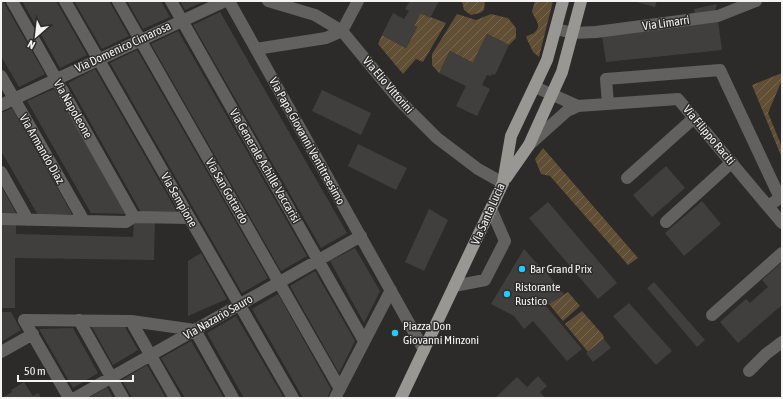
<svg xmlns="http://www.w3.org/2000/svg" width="783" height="399" viewBox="0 0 783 399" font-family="'Asap Condensed',sans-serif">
<defs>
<pattern id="garden-furrows" width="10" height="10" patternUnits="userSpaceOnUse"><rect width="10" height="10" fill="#604e35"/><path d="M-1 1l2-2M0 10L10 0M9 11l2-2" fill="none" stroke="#776853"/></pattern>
</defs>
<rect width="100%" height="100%" fill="#2d2b29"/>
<!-- garden -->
<path fill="url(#garden-furrows)" d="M462,1H485L484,10L480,13L471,15L464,10Z
M535,1H553L539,57L533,52L526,37C529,34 532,35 535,32C543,24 533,18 532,11Z
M420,13L446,23L423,62L416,59L403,74L378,44L382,35L406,48L417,27L414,26Z
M457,14L476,20L491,14L499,16L508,18L516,28V38L509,45L487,34L473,63L450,51L439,73L432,65V54Z
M782,73V80L768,113L782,147V158L752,85Z
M543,148L638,258L628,265L550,176L541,174L535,159Z
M568,292L580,306L563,321L549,304Z
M582,311L603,335L604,339L588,352L565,324Z"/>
<!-- building -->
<path fill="#413f3d" d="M1,1H3L45,74L19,87L1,56Z
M22,1H56L87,55L60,68Z
M74,1H109L129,36L102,49Z
M127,1H161L170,17L143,29Z
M180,1H205L185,10Z
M410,1H439L430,18L420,13L414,26L417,27L406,48L382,35L393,13L404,19L409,11L405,9Z
M633,1H657L655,7Z
M717,4L715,11L695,15L694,9Z
M220,12L347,233L321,248L193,25Z
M718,21L722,50L606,62L602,36Z
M178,31L307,256L281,271L151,44Z
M487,34L509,45L495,75L492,74L491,76L487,75L482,85L490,89L477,116L456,106L466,86L439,73L450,51L473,63Z
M137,50L268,278L242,293L110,63Z
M95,69L179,215L142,214L68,83Z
M54,89L128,214L91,213L27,101Z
M322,90L371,113L361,135L312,111Z
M12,108L72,214L38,215L1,151V113Z
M358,144L407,168L396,190L348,166Z
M666,166L685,188L652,217L633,195Z
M1,186L17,215L1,216Z
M702,201L721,224L684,256L665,233Z
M548,202L617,283L598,299L529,218Z
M429,209L448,220L424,271L405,262Z
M134,220H155L154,260L15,258V308H1V224H16V234L133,237Z
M355,248L380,291L364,323L330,261Z
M524,249L540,267L541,266L564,294L546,306L582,349L567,361L533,321L524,329L514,316L491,304Z
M201,253L227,299L188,316V261Z
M782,262V305L738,343L720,322L746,299L750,303L768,287L762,280Z
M315,271L355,341L339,373L290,286Z
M654,282L705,340L697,347L647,288Z
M278,294L331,389L327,398H303L252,309Z
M629,303L672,351L656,365L613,316Z
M1,312H11L21,330L1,342Z
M236,316L284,398H244L207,333Z
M92,327H125L138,350L113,365Z
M73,328L98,373L73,388L39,329Z
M604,339L611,348L593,362L586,353Z
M191,341L224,398H185L161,358Z
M147,365L166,398H132L122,380Z
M538,376L547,386L540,392L545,398H498L497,396L517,377L527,387Z
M24,382L33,396L38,393L41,398H2L12,392L11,390Z
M107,387L113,398H89Z"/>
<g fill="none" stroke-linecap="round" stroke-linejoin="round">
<!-- minor -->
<path stroke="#626160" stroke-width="12" d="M12,1L134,217
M65,1L293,398
M118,1L340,389
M171,1L364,341
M229,1L424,350
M268,1L315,15L342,31L399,100L437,138L478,169L503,183
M556,29L573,33L596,32L718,16L756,1
M342,31L358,1
M256,49L326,38L342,31
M1,76L84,221
M535,87L578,106
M608,104L606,79L720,70L780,198L768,206
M1,105L225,1
M529,145L567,111L578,106L678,99L782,223
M1,172L28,220
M627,178L694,118
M1,219L126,222L134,217L189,218
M666,222L732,162
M454,286L485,280L505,241L491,209
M712,315L782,253
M79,320L123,398
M131,321L195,330L233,398
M1,352L33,334
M749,371L766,354L782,342
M69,398L24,320L131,321L175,398
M75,398L361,236
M335,398L391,290"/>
<!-- major -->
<path stroke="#999794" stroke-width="12" d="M506,178L529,145L562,72L581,1
M401,398L503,183L511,136L547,60L563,1"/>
</g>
<!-- markers -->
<g fill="#23c9fe" stroke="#2d2b29" stroke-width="1.5">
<circle cx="522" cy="269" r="4"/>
<circle cx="507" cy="294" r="4"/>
<circle cx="395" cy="333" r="4"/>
</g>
<g text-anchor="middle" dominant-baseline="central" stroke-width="3" stroke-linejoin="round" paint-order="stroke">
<!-- street labels -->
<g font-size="12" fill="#f4f3f2" stroke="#2d2b29">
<text transform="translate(666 23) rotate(-8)">Via Limarri</text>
<text transform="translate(123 47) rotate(-25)">Via Domenico Cimarosa</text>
<text transform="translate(388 85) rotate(49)">Via Elio Vittorini</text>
<text transform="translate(73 109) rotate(60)">Via Napoleone</text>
<text transform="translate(709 135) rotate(50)">Via Filippo Raciti</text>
<text transform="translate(307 141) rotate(61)">Via Papa Giovanni Ventitreesimo</text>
<text transform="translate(42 149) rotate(60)">Via Armando Diaz</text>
<text transform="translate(265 166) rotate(60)">Via Generale Achille Vaccarisi</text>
<text transform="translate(227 191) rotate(60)">Via San Gottardo</text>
<text transform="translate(179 200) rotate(60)">Via Sempione</text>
<text transform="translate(488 214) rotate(-66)">Via Santa Lucia</text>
<text transform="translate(218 317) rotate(-30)">Via Nazario Sauro</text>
</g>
<!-- poi labels -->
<g font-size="12" fill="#f4f3f2" stroke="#2d2b29" text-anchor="start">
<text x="530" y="269">Bar Grand Prix</text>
<text x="515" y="287">Ristorante<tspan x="515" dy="14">Rustico</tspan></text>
<text x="403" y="326">Piazza Don<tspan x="403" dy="14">Giovanni Minzoni</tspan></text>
</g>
</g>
<!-- border -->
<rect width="783" height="399" fill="none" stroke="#f4f3f2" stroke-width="4"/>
<!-- north arrow -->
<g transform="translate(36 36) rotate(208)" stroke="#2d2b29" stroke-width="3" paint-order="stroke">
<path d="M0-3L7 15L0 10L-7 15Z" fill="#f4f3f2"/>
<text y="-6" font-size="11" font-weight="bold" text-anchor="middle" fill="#f4f3f2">N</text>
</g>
<!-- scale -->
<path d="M18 375v6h115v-6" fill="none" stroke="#f4f3f2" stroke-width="2"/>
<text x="24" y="375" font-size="12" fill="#f4f3f2" stroke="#2d2b29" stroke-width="3" paint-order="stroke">50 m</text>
</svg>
